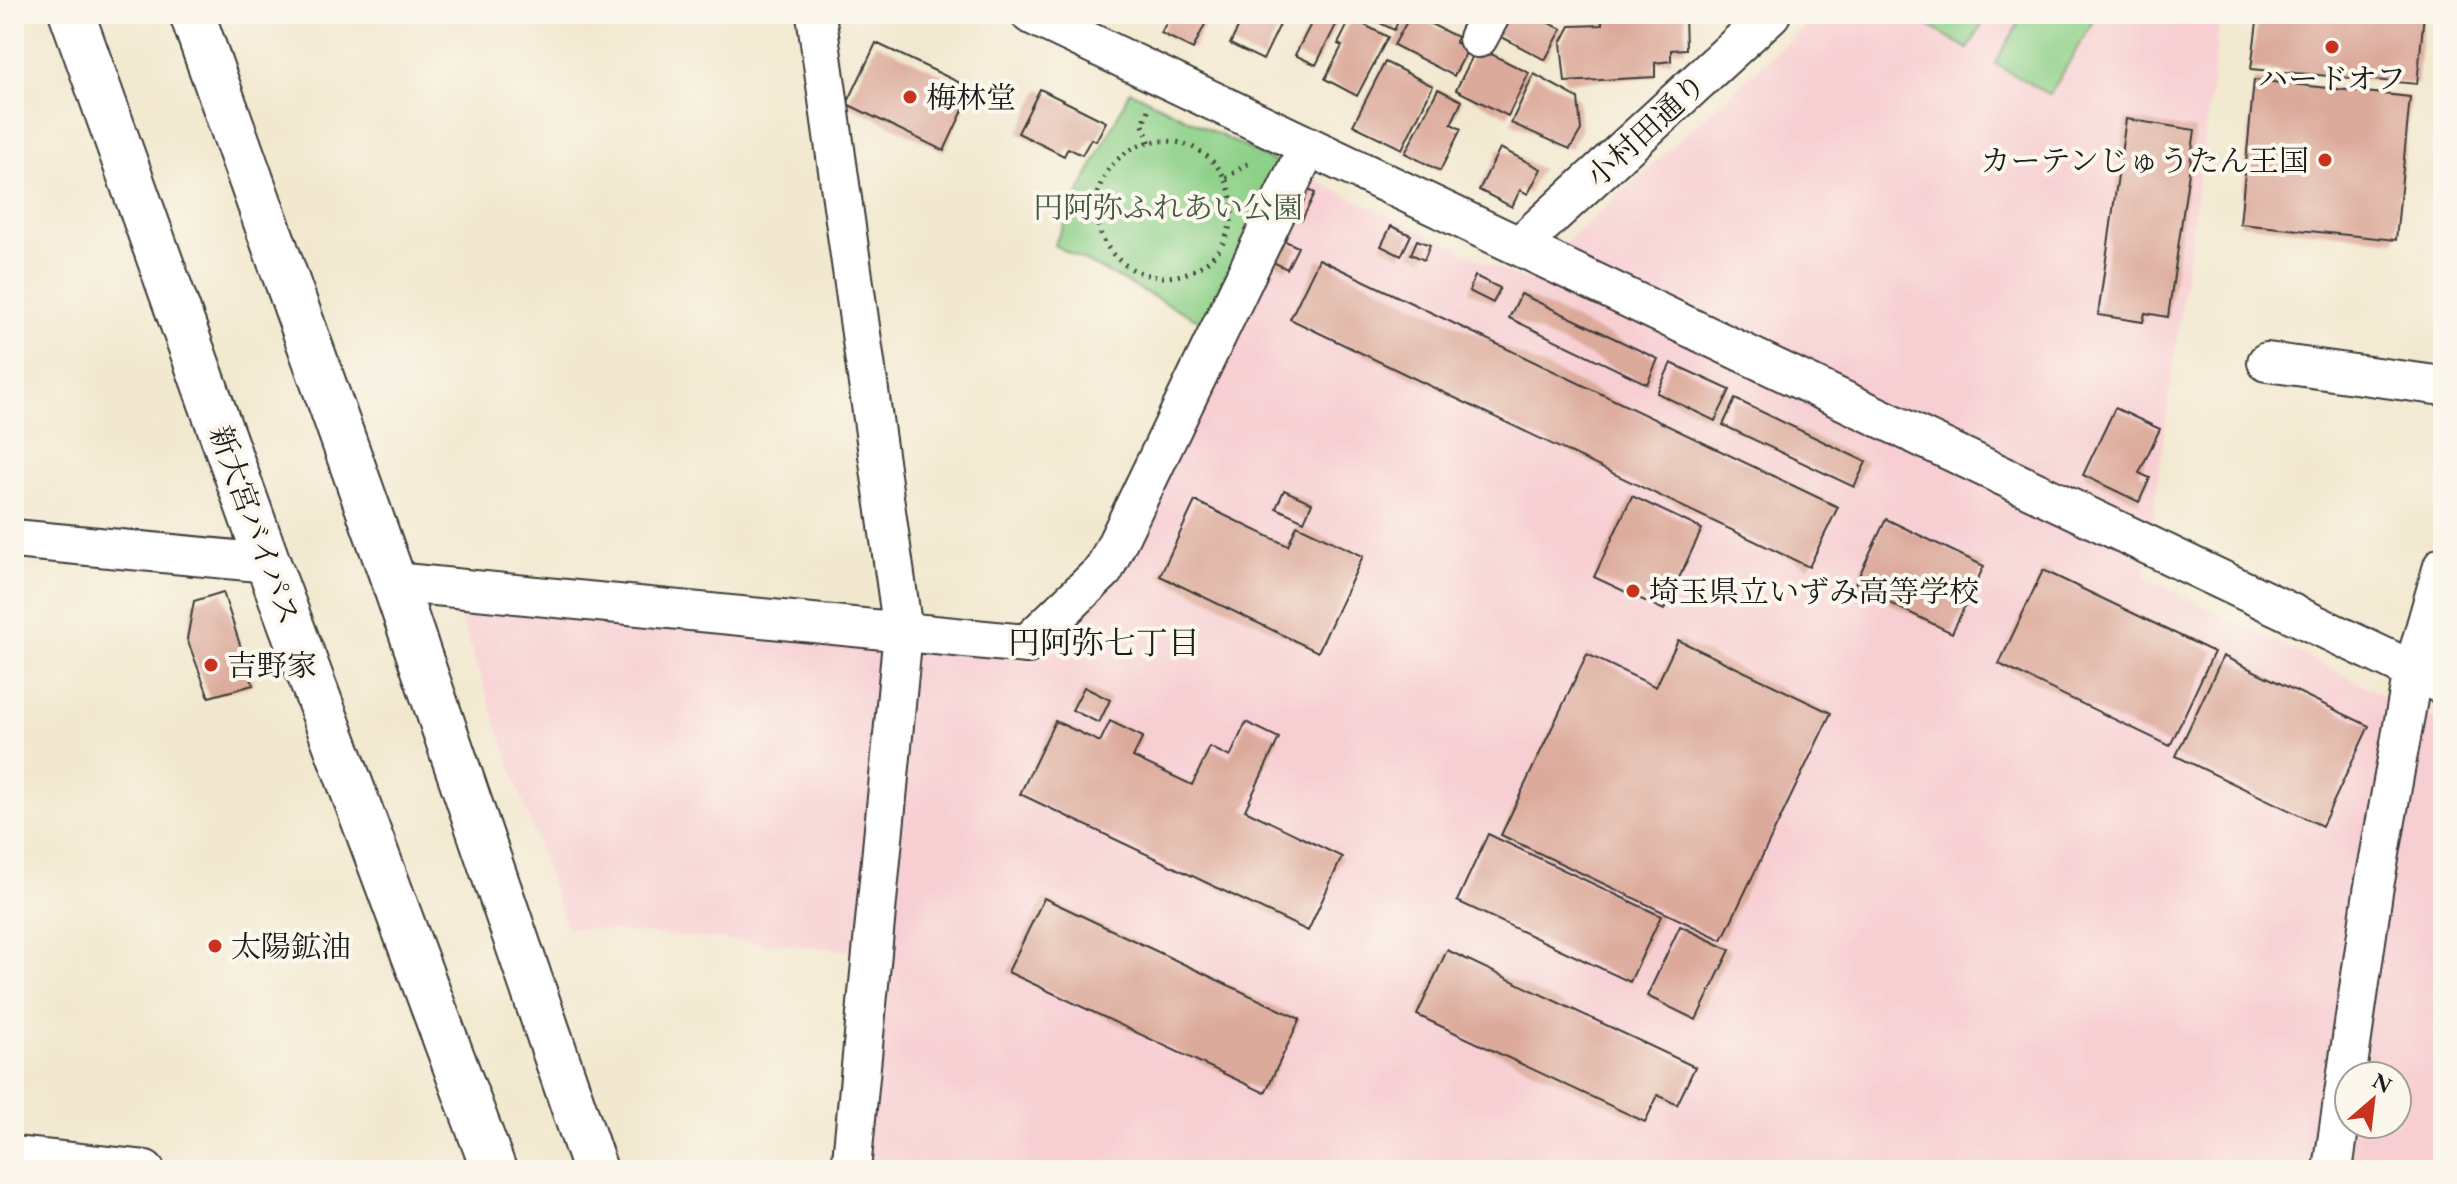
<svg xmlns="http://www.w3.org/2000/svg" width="2457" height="1184" viewBox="0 0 2457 1184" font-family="'EB Garamond','Noto Serif JP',serif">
<rect width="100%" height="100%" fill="#fbf7ec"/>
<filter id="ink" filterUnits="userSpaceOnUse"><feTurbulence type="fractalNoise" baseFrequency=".0125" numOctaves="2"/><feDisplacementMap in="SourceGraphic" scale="16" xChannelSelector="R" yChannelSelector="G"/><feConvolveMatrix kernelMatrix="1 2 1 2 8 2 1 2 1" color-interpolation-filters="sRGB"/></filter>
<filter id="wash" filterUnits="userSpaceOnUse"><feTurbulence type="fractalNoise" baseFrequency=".006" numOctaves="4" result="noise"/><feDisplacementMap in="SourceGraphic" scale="32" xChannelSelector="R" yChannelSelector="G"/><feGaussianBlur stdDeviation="1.8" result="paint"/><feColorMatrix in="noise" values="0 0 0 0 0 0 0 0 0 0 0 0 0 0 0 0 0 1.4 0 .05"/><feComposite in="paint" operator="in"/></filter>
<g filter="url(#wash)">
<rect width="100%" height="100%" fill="#f2e8cf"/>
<!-- built -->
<path fill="#f7cfd3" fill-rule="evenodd" d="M1818,14H2221L2145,577L2443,724V1170H864L885,953L566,927L456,605L1029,660L1313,179L1524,281ZM2349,1076H2397V1124H2349Z"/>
<!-- green -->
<path fill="#8dd088" stroke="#547652" stroke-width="2" d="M1916,14H1988L1968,49L1914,17Z
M2024,14H2097L2050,95L1995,64Z
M1130,91L1277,163L1281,171L1206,324L1054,245Z"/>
<g id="blocks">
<!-- building -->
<path fill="#dcaa9b" d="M1171,14H1210L1193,49L1161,33Z
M1245,14H1285L1263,60L1230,44Z
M1316,14H1333L1340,17L1316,65L1295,55Z
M1370,14H1402L1394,30L1368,17Z
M1411,14L1457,37L1455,42L1468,49L1454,76L1394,45Z
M1509,14H1529L1562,29L1545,60L1498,35Z
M1602,14H1685L1686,49L1671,50V61L1655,63V77L1565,82L1561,43L1570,26L1602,25Z
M2258,14H2424L2417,84L2251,69Z
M1351,18L1388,37L1357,96L1325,79L1342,46L1338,44Z
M876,43L973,89L944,151L847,104Z
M1477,47L1529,73L1508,116L1456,90Z
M1385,62L1433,86L1402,149L1353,125Z
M1534,74L1578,98L1581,130L1570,149L1511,123Z
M2254,80L2410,97L2396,240L2240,224Z
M1040,89L1106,122L1096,141L1091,139L1082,155L1068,148L1064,156L1018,133Z
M1438,89L1462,101L1451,124L1461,129L1440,171L1405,153Z
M2126,119L2195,130L2168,317L2145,313L2143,322L2098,315Z
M1500,148L1541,169L1528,194L1520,190L1512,207L1479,190Z
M1304,188L1315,193L1302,220L1291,215Z
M1391,226L1411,235L1401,256L1381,246Z
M1283,240L1298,247L1287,269L1273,262Z
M1417,240L1430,245L1424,260L1411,254Z
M1319,259L1838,507L1809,567L1290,319Z
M1475,276L1500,288L1493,303L1469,291Z
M1521,294L1658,359L1647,384L1509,318Z
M1671,363L1730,390L1715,421L1657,393Z
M1735,399L1866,462L1854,487L1723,425Z
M2115,408L2160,429L2139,473L2150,478L2139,502L2083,475Z
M1284,490L1312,503L1304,521L1276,508Z
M1632,496L1702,529L1664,610L1594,577Z
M1195,501L1288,546L1297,525L1363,556L1318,652L1160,576Z
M1886,519L1984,566L1952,633L1854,586Z
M2043,570L2214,652L2170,746L1999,664Z
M223,592L253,685L209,697L187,639L194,601Z
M1678,640L1831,713L1722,940L1501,835L1587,654L1656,687Z
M2223,656L2369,726L2322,826L2176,756Z
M1084,687L1110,700L1099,723L1072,710Z
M1055,721L1100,742L1110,721L1143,737L1133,757L1192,785L1210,747L1230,757L1246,722L1279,738L1245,810L1342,857L1308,931L1020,794Z
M1488,834L1661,916L1630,982L1457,901Z
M1044,898L1300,1019L1265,1093L1008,972Z
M1680,926L1730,950L1696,1020L1647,996Z
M1447,950L1695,1067L1677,1105L1658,1095L1645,1122L1417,1015Z"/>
</g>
</g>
<g filter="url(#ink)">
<use href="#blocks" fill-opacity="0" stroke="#3c3b37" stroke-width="2"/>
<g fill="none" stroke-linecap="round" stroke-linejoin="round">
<defs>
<path id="minor" d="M816,14L903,632L851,1170
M1030,14L2443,685
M1478,38L1491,14
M1520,245L1771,14
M2267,362L2443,386
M14,539L268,563
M394,582L1027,644L1104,570L1308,146
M14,1156L145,1170
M2333,1170L2373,892L2413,671L2443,566"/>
<path id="highway" d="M72,14L268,563L494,1170
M192,14L394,582L595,1170"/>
</defs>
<!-- minor casing -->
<use href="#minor" stroke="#3c3b37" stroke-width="42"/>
<!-- highway casing -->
<use href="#highway" stroke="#3c3b37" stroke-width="48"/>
<!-- path -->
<path stroke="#3c3b37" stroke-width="5" stroke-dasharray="2 6" stroke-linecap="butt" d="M1148,110L1143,125L1150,144
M1096 209a68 68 0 1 1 136 0a68 68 0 1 1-136 0Z
M1226,178L1252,161"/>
<!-- minor -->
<use href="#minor" stroke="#fff" stroke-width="38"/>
<!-- highway -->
<use href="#highway" stroke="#fff" stroke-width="44"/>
</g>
</g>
<!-- markers -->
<g fill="#c8321e" stroke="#fbf7ec" stroke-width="3">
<circle cx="2332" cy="47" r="8"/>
<circle cx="910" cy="97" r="8"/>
<circle cx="2325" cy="160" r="8"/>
<circle cx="1633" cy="591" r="8"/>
<circle cx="211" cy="665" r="8"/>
<circle cx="215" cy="946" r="8"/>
</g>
<g text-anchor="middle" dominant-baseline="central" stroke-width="8" stroke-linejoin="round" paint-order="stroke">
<!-- poi labels -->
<g font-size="30" fill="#1c1c1c" stroke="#fbf7ec" text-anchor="start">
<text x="2332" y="78" text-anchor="middle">ハードオフ</text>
<text x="926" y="97">梅林堂</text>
<text x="2309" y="160" text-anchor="end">カーテンじゅうたん王国</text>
<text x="1649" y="591">埼玉県立いずみ高等学校</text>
<text x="227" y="665">吉野家</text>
<text x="231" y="946">太陽鉱油</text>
</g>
<!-- street labels -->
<g font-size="30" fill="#1c1c1c" stroke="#fbf7ec">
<text transform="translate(1646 130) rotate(-43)">小村田通り</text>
<text transform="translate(255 525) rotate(70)">新大宮バイパス</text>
</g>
<!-- park labels -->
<g font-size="30" fill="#445b42" stroke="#fbf7ec">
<text x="1168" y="207">円阿弥ふれあい公園</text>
</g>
<!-- neighbourhood labels -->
<g font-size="32" fill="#1c1c1c" stroke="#fbf7ec">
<text x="1104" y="643">円阿弥七丁目</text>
</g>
</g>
<!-- margin -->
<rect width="2457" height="1184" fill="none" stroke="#fbf7ec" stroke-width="48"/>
<!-- north arrow -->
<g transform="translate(2373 1100) rotate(28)"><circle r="38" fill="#fbf7ec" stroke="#a29f99" stroke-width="2"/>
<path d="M0-6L14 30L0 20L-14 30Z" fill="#c8321e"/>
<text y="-12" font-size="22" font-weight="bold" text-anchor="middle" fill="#1c1c1c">N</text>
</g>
</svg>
